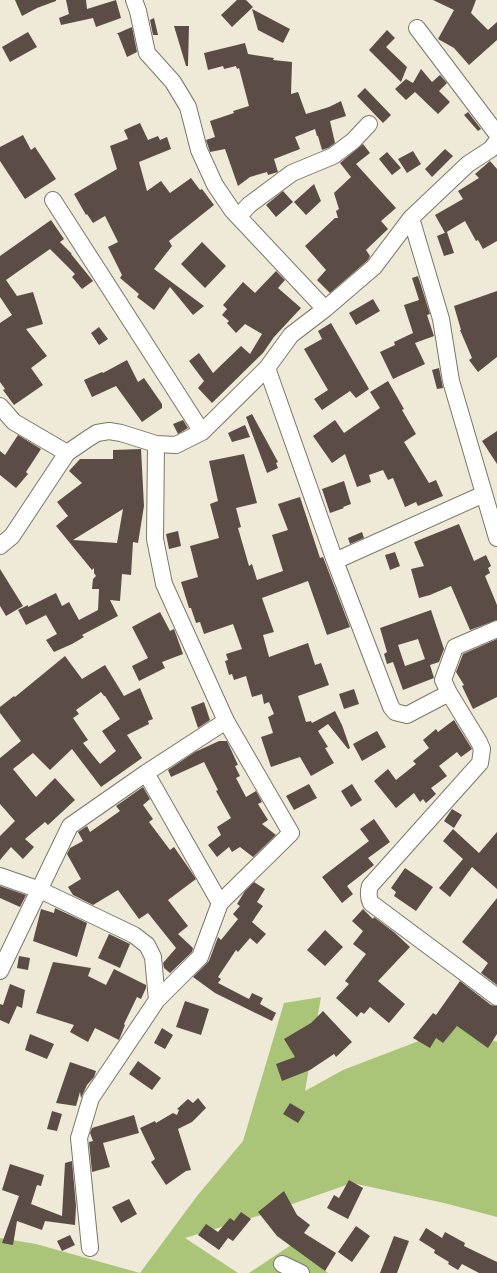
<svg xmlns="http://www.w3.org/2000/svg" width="497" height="1273" viewBox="0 0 497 1273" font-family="'PT Sans Narrow',sans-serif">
<rect width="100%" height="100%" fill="#efead8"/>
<!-- green -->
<path fill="#aac577" d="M321,997L305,1091L343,1070L458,1026L497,1042V1217L444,1203L352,1183L258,1216L185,1238L238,1273H0V1238L36,1244L140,1273L197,1196L243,1141L284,1003Z
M294,1243L328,1273H249Z"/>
<!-- building -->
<path fill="#5c4c46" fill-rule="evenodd" d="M15,0H56V1L37,8L22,16Z
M66,0H86L87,9L116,0L121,18L96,27L93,18L61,25L59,18L69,14Z
M237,0H246L253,7L232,27L221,15Z
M433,0H476L471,13L488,30L497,22V40L469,65L454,48L438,39L454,10Z
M252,9L290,29L283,43L258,30Z
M154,18L158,35H153L150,20Z
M174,26H189L188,66H186Z
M132,27L137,52L127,57L118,34H116Z
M387,30L395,38L386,47L407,67L401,82L369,50Z
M28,32L37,47L10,62L2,47Z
M245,43L248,54L274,58L273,60L292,62L291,94L298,92L306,114L329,107L341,101L346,116L330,121L335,143L328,148L322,150L318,136H317L315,129L295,137L300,149L274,159L278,172L268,175L267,172L250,177L238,186L225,149L210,152L206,140L215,137L210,121L234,113L233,111L249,106L239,68L237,69L236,66L224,69L223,66L208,70L204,53Z
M421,69L432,82L440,75L447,83L439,91L450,102L438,114L415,92L406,100L395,89L406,79L413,83Z
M365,88L391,115L383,123L357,96Z
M468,112L481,129L478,131L464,115Z
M140,123L148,140L158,136L160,140L167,137L171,149L139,162L147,191L161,181L170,193L191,178L200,190L202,189L214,205L169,241L172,246L154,269L204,306L193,315L170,287L154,310L137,297L139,294L120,278L122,275L108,247L118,242L105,216L93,223L87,214L86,215L74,194L117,169L110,146L128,139L124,130Z
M23,135L31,150L35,147L56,179L25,199L0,161V147Z
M363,144L370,153L356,164L396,208L381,221L388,229L366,250L370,256L368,260L330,293L317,280L326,270L305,246L335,218H338L336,211L339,209L334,193L351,177L340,163Z
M445,149L453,156L432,177L425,169Z
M413,151L421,164L407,173L398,159Z
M387,152L401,168L392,175L379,159Z
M490,161L497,169V241L483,249L478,240L476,241L465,221L445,233L435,215L463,199L458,191L479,178L475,174Z
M314,184L321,201L306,215L294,202Z
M283,191L293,202L276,217L266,205Z
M51,220L64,239L60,242L72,254H71L93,281L82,289L72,277L75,274L50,249L6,280L17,296L33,292L43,324L26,329L47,356L31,368L43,385L14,405L3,390L5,389L0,382V323L12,315L0,297V256Z
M447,232L454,253L444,256L437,236Z
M202,242L226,266L205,288L181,264Z
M276,271L285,280L278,288L301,308L274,337L263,353L212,403L198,388L204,381L189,361L199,353L213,373L241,346L250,354L262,334L245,324L236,333L227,323L229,321L222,315L227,309L223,305L243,282L255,293Z
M418,276L430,314L427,315L434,336L415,343L425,364L393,379L380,352L395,345L394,342L413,333L404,305L419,300L412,278Z
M497,291V357L478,372L469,360L472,358L460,330H461L454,306Z
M373,299L380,311L356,325L349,313Z
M331,323L369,389L356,398L350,391L322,410L314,399L328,390L304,349L322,339L318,331Z
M99,327L108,339L99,345L91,333Z
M127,360L138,382L144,378L162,404V408L142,422L116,386L92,397L84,380L102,372L103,373Z
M439,368L443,388L437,389L432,370Z
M388,381L404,409L402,410L416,434L404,442L429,483L436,480L443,496L418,506L416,502L405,507L393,478L388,480L383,470L369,475L371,482L357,487L345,454L332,463L313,436L335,420L344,433L380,408L370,392Z
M252,414L278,462L276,463L278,468L267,473L246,417Z
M183,420L188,428L178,434L173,424Z
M245,425L250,437L232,442L228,433Z
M497,431V464L482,441Z
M18,435L41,449L26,472L28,474L16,488L0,475V451L5,455Z
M141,449L144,506L138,543L133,542L131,575L122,574L120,601L110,600L118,616L82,635L84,637L72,644L54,652L46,640L57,634L46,615L26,625L18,610L28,605V607L56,593L62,606L69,602L79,620L98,610L99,590V589H92L93,579L96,576L94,573V568L92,570L56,526L68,516L57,502L82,483L69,471L80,459H113V450ZM123,509L117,543L73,540Z
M244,454L257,503L236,508L241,527L238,528L249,566L252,564L257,580L283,571L272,535L288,530L278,504L300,497L320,558L323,557L350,627L327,635L308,581L262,598L274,632L263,635L269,657L308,643L315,665L321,663L329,685L298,696L306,722L311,721L312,723L335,711L342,725L350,748L348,749L328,724L318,731L328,747L325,748L334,763L311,776L300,757L271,767L261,737L273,733L268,717L274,714L269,702L264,704L262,694L252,697L246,676L234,680L232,674L229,675L225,661L228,660L226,654L242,649L233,624L204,634L200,622L196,623L191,608H189L181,582L198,577L190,546L219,538L210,504L218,501L209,461Z
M344,481L351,504L343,507L344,508L330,513L322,489Z
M459,524L474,561L486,555L491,566L488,568L490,573L485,576L497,605V620L470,630L451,586L430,595L419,598L411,569L424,566L414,542Z
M178,531L181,546L169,549L166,534Z
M362,532L364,538L350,544L348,538Z
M395,552L400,566L390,570L385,555Z
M0,569L23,606L6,616L0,606Z
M431,610L444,649L439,662L430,665L434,678L403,690L393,662L387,664L384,654L387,652L380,628ZM418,639L425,659L405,666L398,645Z
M160,612L170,631L174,629L183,654L162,662L165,668L139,681L132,666L148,658L132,627Z
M497,639V697L473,709L462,686L464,685L456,672L463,654Z
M65,656L82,679L105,665L124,696L140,688L153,719L148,721L149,724L127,735L142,758L101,787L72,749L50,770L33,753L13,769L36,797L55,778L75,800L48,825L45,822L25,839L34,847L23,859L11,847L0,860V836L15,821L0,804V758L21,741L0,713V707L14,696L15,697ZM101,692L104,696H105L120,719L102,731L116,751L100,764L83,743L88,740L73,718L79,714L76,710Z
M354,689L359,704L344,709L339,694Z
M204,702L210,720L198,728L191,707Z
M454,720L472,749L461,757L457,752L439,766L447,776L431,788L436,794L426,803L423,799L420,802L414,793L396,808L374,781L388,769L396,780L416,764L413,761L429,748L423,740L436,729L438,732Z
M377,731L386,747L362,761L353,744Z
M219,741H227L238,765L235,766L240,776L236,778L246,797L256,791L262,802L258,804L268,820L262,824L276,835L253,857L240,847L232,852L229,847L217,857L208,845L221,835L217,827L231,818L216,791L218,790L204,762L171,777L168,770L195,752Z
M309,784L317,798L294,810L286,796Z
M352,784L362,800L351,807L341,791Z
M143,787L150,799L143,805L153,819L149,822L170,850L174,847L188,867L196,879L168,900L188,926L178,934L193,948L192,952L170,973L164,968L163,963L176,948L148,913L139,919L118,890L93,905L73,895L68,887L81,879L67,854L70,848L83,841L78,832L87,826L90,832L120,811L116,806Z
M452,809L462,815L454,828L444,821Z
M374,819L390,842L368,858L374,865L347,886L353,894L342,903L322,877L369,841L360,829Z
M453,829L479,853L497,832V889L472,867L450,897L439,888L463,859L443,841Z
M405,868L433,887L416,911L394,896L396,892L391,888Z
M254,882L265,889L257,902L263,906L252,922L266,934L257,944L250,938L238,952L236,950L218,977L221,979L218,983L249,999L252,993L263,998L260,1004L276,1013L272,1021L215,993L193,977L209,961L218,937L221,940L238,919L233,914L240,906L237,904L245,891Z
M0,886L26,895L20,907L0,898Z
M497,898V985L481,973L488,963L462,942Z
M55,908L87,923L77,957L33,941L41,909L54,913Z
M363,909L373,919L374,917L395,933L410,947L378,981L405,1004L389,1023L370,1007L364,1014L361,1012L357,1017L336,998L349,984L345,981L366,954L353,944L363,931L352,921Z
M325,930L343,947L325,966L307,950Z
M109,934L130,944L120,968L98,958Z
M19,956L30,958L28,970L17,968Z
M53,962L91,968L88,976L106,985L114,969L146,985V988L141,999L137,997L124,1024L125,1025L119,1040L95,1028L88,1042L70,1032L74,1025L36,1013Z
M460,981L491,1005L497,1006V1034L488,1048L457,1026L443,1043L436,1038L430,1048L413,1038L433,1013L436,1015Z
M10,984L25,990L22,1008L17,1006L9,1024L0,1020V1004L3,1005Z
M185,1001L209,1009L201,1035L176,1027Z
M323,1011L352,1042L336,1057L334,1054L310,1070L282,1081L276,1064L295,1057L284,1039L311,1023Z
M162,1028L173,1035L165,1049L154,1043Z
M30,1034L54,1044L47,1059L25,1050Z
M138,1061L161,1078L152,1090L129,1074Z
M70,1062L96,1071L94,1077L87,1085L81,1098L80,1092L76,1106L56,1103Z
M198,1098L206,1108L192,1122L178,1129L191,1170L186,1171L166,1185L151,1162L155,1159L140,1128L155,1121L156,1123L173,1113L177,1115L179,1110L177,1109L188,1099L193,1103Z
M290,1103L305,1112L298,1123L283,1114Z
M52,1111L62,1114L57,1131L47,1129Z
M134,1115L139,1133L103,1143L110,1167L92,1172L89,1142L93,1141L90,1133L92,1128Z
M72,1161L76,1206L75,1225L45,1221L42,1230L17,1221L13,1245L2,1243L19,1196L2,1190L10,1164L44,1175L41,1186L37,1185L31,1204L62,1216L65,1163Z
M349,1180L363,1188L348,1219L327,1208L334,1195L339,1198Z
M284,1191L297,1215L310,1225L304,1233L336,1253L325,1271L277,1236L258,1212Z
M129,1199L137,1214L121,1223L112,1207Z
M241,1212L251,1219L233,1241L228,1238L219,1250L198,1235L206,1224L218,1232L230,1218L234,1221Z
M356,1226L370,1236L352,1262L338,1252Z
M426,1228L442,1238L445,1232L465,1243L464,1246L497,1262V1273H479L462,1264L458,1270L448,1264L449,1262L434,1253L435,1250L419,1240Z
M70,1235L75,1245L62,1251L57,1241Z
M394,1236L409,1241L397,1273H380Z"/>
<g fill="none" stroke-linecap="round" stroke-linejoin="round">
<defs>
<path id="minor" d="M134,0L138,11L147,53L173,82L188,107L199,150L215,185L232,210L325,309
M417,28L497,134
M53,200L202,432
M239,216L249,205L292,173L333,156L353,141L369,124
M411,218L441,319L451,381L497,538
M267,368L335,561L391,707L395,712L407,715L449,693L479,742L482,749L480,763L370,886C368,893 368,897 371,903L497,997
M0,406L14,422L67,453
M0,546L12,536L67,453L89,438L97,433L109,431L121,433L156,444L176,445L202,432L267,368L291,335L325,309L374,267L411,218L468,164L491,149L497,141
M335,561L484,494
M449,693L443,680L455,647L497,629
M146,773L220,903
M0,876L40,890L134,935L147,945L153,957L157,1000
M0,971L70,826L146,773L226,721L164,584L155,539L156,444
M90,1248L79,1138L91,1098L157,1000L200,957L220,903L291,833L226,721
M282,1264L301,1273"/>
</defs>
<!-- minor casing -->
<use href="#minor" stroke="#7b7767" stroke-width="18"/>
<!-- minor -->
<use href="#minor" stroke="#fff" stroke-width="16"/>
</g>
</svg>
